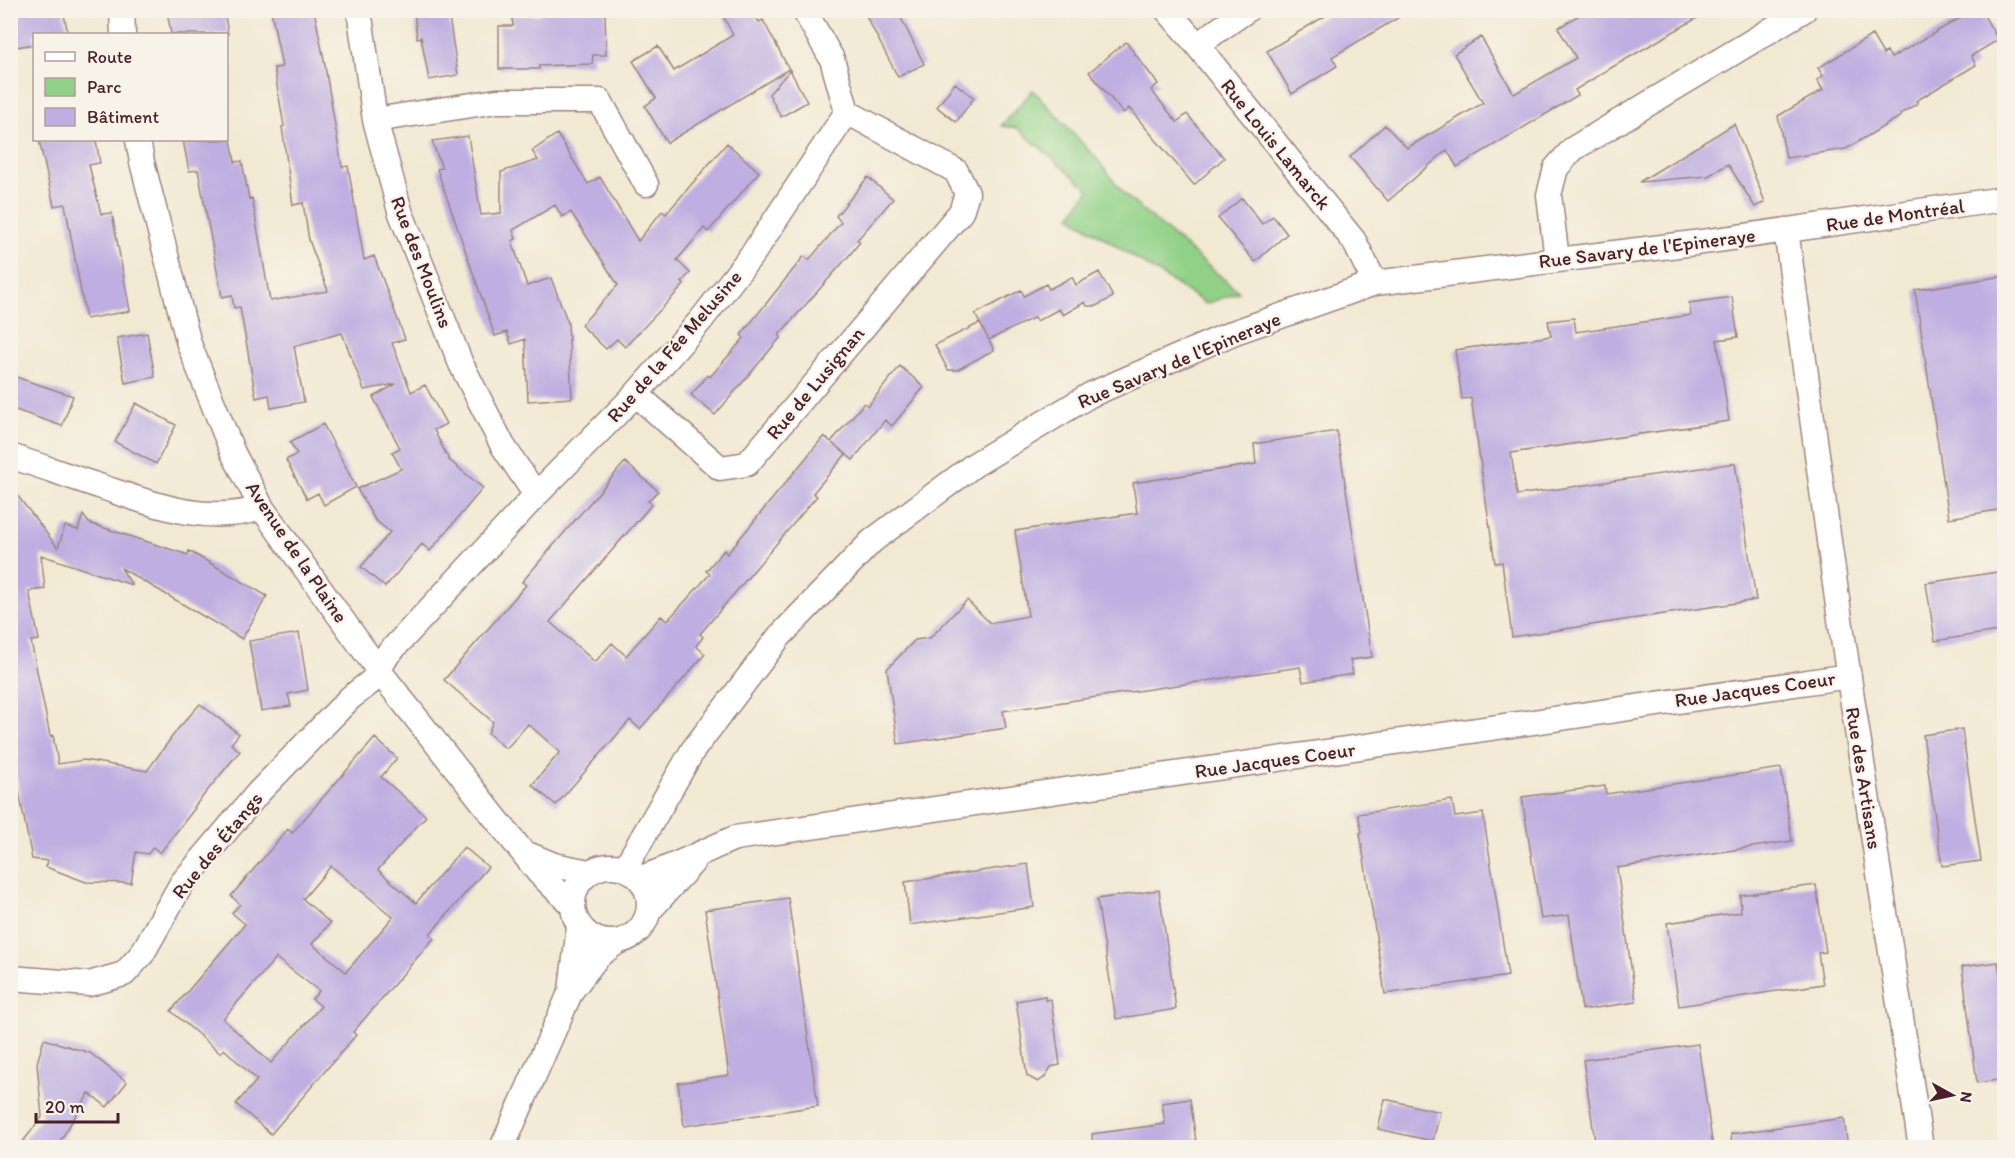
<svg xmlns="http://www.w3.org/2000/svg" width="2015" height="1158" viewBox="0 0 2015 1158" font-family="Itim,sans-serif">
<rect width="100%" height="100%" fill="#f7f3e8"/>
<filter id="ink" filterUnits="userSpaceOnUse"><feTurbulence type="fractalNoise" baseFrequency=".0167" numOctaves="2"/><feDisplacementMap in="SourceGraphic" scale="12" xChannelSelector="R" yChannelSelector="G"/><feConvolveMatrix kernelMatrix="1 2 1 2 8 2 1 2 1" color-interpolation-filters="sRGB"/></filter>
<filter id="wash" filterUnits="userSpaceOnUse"><feTurbulence type="fractalNoise" baseFrequency=".008" numOctaves="4" result="noise"/><feDisplacementMap in="SourceGraphic" scale="24" xChannelSelector="R" yChannelSelector="G"/><feGaussianBlur stdDeviation="1.35" result="paint"/><feColorMatrix in="noise" values="0 0 0 0 0 0 0 0 0 0 0 0 0 0 0 0 0 1.4 0 .05"/><feComposite in="paint" operator="in"/></filter>
<g filter="url(#wash)">
<rect width="100%" height="100%" fill="#f2e9d3"/>
<!-- green -->
<path fill="#91d187" stroke="#6e7859" stroke-width="1.5" d="M1033,90L1096,158L1126,196L1239,292L1206,304L1070,216L1089,190L1017,128L1001,126Z"/>
<g id="blocks">
<!-- building -->
<path fill="#beaee1" fill-rule="evenodd" d="M10,10H63L68,34H34V44L10,48Z
M167,10H224L228,34H171Z
M271,10H314L324,60L342,167L348,166L364,260L374,256L405,339L392,343L411,392L425,385L446,424L434,430L449,460L483,488L430,551L422,544L385,587L361,567L390,532L375,520L357,489L401,469L392,452L400,448L373,397L396,384L364,390L342,333L294,346L304,402L271,408L269,395L256,398L240,307L234,308L232,295L222,297L198,170L189,171L183,140H231L235,162L242,161L249,199L252,198L270,301L328,291L309,240L303,203L293,205L282,127L284,126L274,68L282,67Z
M414,10H448L458,75L429,80L421,37L417,38Z
M539,10H605L606,55H593L592,64L539,66V69H499V26H513L512,15H540Z
M720,10H753L759,22L763,20L789,69L667,143L645,106L656,98L633,61L658,46L674,71L733,35Z
M863,10H897L924,64L898,77Z
M1335,10H1411L1332,57L1337,66L1292,94L1267,51Z
M1587,10H1711L1604,72L1575,90L1578,95L1457,167L1447,150L1388,201L1350,157L1385,125L1407,148L1483,103L1454,54L1481,37L1514,94L1576,58L1558,28Z
M1974,10H1981L1998,40L1971,56L1976,65L1916,101L1918,103L1900,114L1901,116L1846,149L1786,158L1778,116L1823,90L1817,80L1823,76L1818,68L1872,35L1883,54L1887,51L1891,58Z
M1126,42L1158,84L1151,90L1177,122L1187,114L1224,158L1194,185L1129,108L1123,113L1089,72Z
M790,70L807,102L781,117L769,94Z
M955,83L974,98L956,122L937,107Z
M1734,124L1765,202L1755,207L1728,164L1708,176L1639,182Z
M557,134L588,184L600,177L638,241L662,211L666,214L727,143L759,172L708,232L704,228L677,260L690,273L682,282L684,285L625,347L617,339L606,349L581,325L618,285L571,212L562,217L555,205L513,230L516,239L512,241L527,286L551,278L568,323L572,398L528,401L525,339L511,344L507,332L495,336L437,169L442,168L432,141L468,136L481,215L501,213V172L538,160L532,151Z
M39,140H96L100,163L89,165L101,214L112,213L130,311L86,319L65,204L54,206Z
M868,177L893,199L857,240L860,242L847,258L779,335L781,337L715,415L691,395L708,375L710,377L744,338L741,335L804,256L809,260L841,222L836,216Z
M1242,198L1262,224L1273,216L1287,234L1255,262L1218,218Z
M1099,272L1113,297L1096,306H1087L1085,302L1063,315L1059,309L1037,321L1035,317L989,340L975,314L1021,290L1024,296L1046,284L1049,289L1072,277L1076,285Z
M2004,276V509L1949,518L1915,290Z
M1732,297L1738,337L1717,340L1729,421L1511,453L1517,495L1735,463L1756,600L1512,637L1502,562L1495,563L1471,398L1462,399L1455,350L1551,336L1548,321L1574,318L1576,332L1691,315L1689,303Z
M980,323L994,350L957,370H948L935,345Z
M147,333L155,377L125,383L117,338Z
M900,366L924,387L892,426L885,420L853,460L832,443L846,454L813,493L817,496L700,634L703,637L696,646L705,654L640,729L630,720L556,805L532,785L560,752L528,724L506,749L488,733L493,722L444,680L526,585L522,582L625,462L658,491L648,501L652,504L550,622L595,662L612,643L626,656L661,616L667,621L710,574L706,571L724,550L727,554L824,436L831,442L864,403L868,406Z
M10,375L73,396L62,426L10,408Z
M136,403L176,425L156,464L115,442Z
M323,424L356,487L324,505L318,493L307,499L286,460L297,454L290,442Z
M1337,431L1372,657L1350,660L1353,674L1303,682L1300,667L1003,711L1006,728L898,744L887,669L915,640L930,638L967,600L990,623L1028,616L1015,531L1137,513L1133,483L1256,464L1254,444Z
M10,486L58,548L65,526L78,530L83,515L89,523L188,555L189,551L267,596L242,639L121,568L132,585L41,555L45,589L29,591L39,640L31,641L50,736L53,735L58,764L84,760L147,771L177,730L200,704L239,734L231,744L240,751L194,807L195,808L160,853L153,847L148,854L136,852L131,883L86,882L46,867L48,861L32,859L10,745Z
M2004,571V630L1935,641L1926,583Z
M299,633L308,690L288,694L291,706L261,711L249,641Z
M1962,729L1981,861L1942,866L1923,735Z
M375,738L397,758L381,777L426,816L378,870L416,903L464,847L488,867L430,934L434,938L353,1032L356,1035L271,1134L236,1104L257,1080L224,1049L220,1053L171,1011L245,924L232,913L240,904L231,896L288,829L292,833ZM331,866L393,917L346,972L312,944L330,923L303,899ZM276,958L319,991L312,999L321,1006L271,1063L223,1019Z
M1781,768L1792,841L1617,868L1636,1002L1582,1010L1569,915L1541,919L1522,797L1605,786L1606,794Z
M1452,800L1455,817L1483,813L1508,976L1385,994L1360,833L1362,832L1358,814Z
M1028,864L1034,907L910,925L905,882Z
M1816,885L1826,952L1818,953L1823,984L1679,1006L1667,923L1741,912L1740,895Z
M1159,890L1176,1009L1116,1019L1097,899Z
M788,898L818,1106L684,1126L678,1083L729,1075L705,910Z
M1998,962L2004,1003V1079L1977,1083L1962,967Z
M1045,996V1000L1051,999L1060,1065L1051,1067L1045,1077L1038,1082L1027,1076L1016,1001Z
M44,1039L90,1053L127,1082L107,1107L89,1093L56,1148H18L42,1117L37,1063Z
M1698,1044L1713,1148H1596L1583,1060Z
M1190,1099L1197,1148H1093L1092,1134L1165,1124L1162,1103Z
M1385,1099L1440,1112L1433,1141L1378,1129Z
M1844,1118L1848,1148H1732L1731,1134Z"/>
</g>
</g>
<g filter="url(#ink)">
<use href="#blocks" fill-opacity="0" stroke="#9e847f" stroke-width="1.5"/>
<g fill="none" stroke-linecap="round" stroke-linejoin="round">
<defs>
<path id="minor" d="M122,10L123,34
M359,10L375,120L400,211L461,364L503,446L536,495
M804,10L832,59L847,112
M1167,10L1197,45L1354,241L1375,283
M1197,45L1247,10
M375,120L497,101H600L646,184
M138,140L142,162L189,344L233,453L262,508L379,671L539,873L572,905
M1786,230L1838,606L1921,1148
M1557,259L1549,195L1556,168L1573,149L1804,10
M10,456C41,466 71,477 102,487C155,505 205,525 262,508
M525,853L554,865L589,872
M573 904a38 38 0 1 1 76 0a38 38 0 1 1-76 0Z
M625,868L693,750L779,637L872,541L974,465L1090,395L1235,332L1375,283L1710,241L2004,199
M640,878C673,868 703,851 735,838L1849,676
M649,911L693,862
M10,978L89,984L124,974L142,954L182,883L258,793L350,698L372,681L388,654L536,495L636,394L701,320L754,252L847,112L956,171L967,193L961,212L747,464L720,468L636,394
M571,990L579,927
M502,1148L571,991L598,956L617,942"/>
</defs>
<!-- minor casing -->
<use href="#minor" stroke="#9e847f" stroke-width="27"/>
<!-- minor -->
<use href="#minor" stroke="#fff" stroke-width="24"/>
</g>
</g>
<g text-anchor="middle" dominant-baseline="central" stroke-width="4.5" stroke-linejoin="round" paint-order="stroke">
<!-- street labels -->
<g font-size="20" fill="#4a1f2b" stroke="#f7f3e8">
<text transform="translate(1276 144) rotate(51)">Rue Louis Lamarck</text>
<text transform="translate(1895 215) rotate(-8)">Rue de Montréal</text>
<text transform="translate(1647 248) rotate(-7)">Rue Savary de l'Epineraye</text>
<text transform="translate(422 262) rotate(69)">Rue des Moulins</text>
<text transform="translate(674 346) rotate(-49)">Rue de la Fée Melusine</text>
<text transform="translate(1179 360) rotate(-23)">Rue Savary de l'Epineraye</text>
<text transform="translate(815 383) rotate(-50)">Rue de Lusignan</text>
<text transform="translate(297 552) rotate(56)">Avenue de la Plaine</text>
<text transform="translate(1755 689) rotate(-8)">Rue Jacques Coeur</text>
<text transform="translate(1275 760) rotate(-8)">Rue Jacques Coeur</text>
<text transform="translate(1864 778) rotate(81)">Rue des Artisans</text>
<text transform="translate(217 845) rotate(-51)">Rue des Étangs</text>
</g>
</g>
<!-- margin -->
<rect width="2015" height="1158" fill="none" stroke="#f7f3e8" stroke-width="36"/>
<!-- legend -->
<rect x="33" y="33" width="195" height="108" fill="#f7f3e8" stroke="#b29e9c" stroke-width="1.5"/>
<rect x="45" y="52" width="30" height="9" fill="#ffffff" stroke="#b29e9c" stroke-width="1.5"/>
<text x="87" y="63" font-size="18" fill="#4a1f2b">Route</text>
<rect x="45" y="78" width="30" height="18" fill="#91d187" stroke="#b29e9c" stroke-width="1.5"/>
<text x="87" y="93" font-size="18" fill="#4a1f2b">Parc</text>
<rect x="45" y="108" width="30" height="18" fill="#beaee1" stroke="#b29e9c" stroke-width="1.5"/>
<text x="87" y="123" font-size="18" fill="#4a1f2b">Bâtiment</text>
<!-- north arrow -->
<g transform="translate(1952 1095) rotate(98)" stroke="#f7f3e8" stroke-width="4.5" paint-order="stroke">
<path d="M0-4.5L10 22L0 15L-10 22Z" fill="#4a1f2b"/>
<text y="-9" font-size="16" font-weight="bold" text-anchor="middle" fill="#4a1f2b">N</text>
</g>
<!-- scale -->
<path d="M36 1113v9h82v-9" fill="none" stroke="#4a1f2b" stroke-width="3"/>
<text x="45" y="1113" font-size="18" fill="#4a1f2b" stroke="#f7f3e8" stroke-width="4.5" paint-order="stroke">20 m</text>
</svg>
